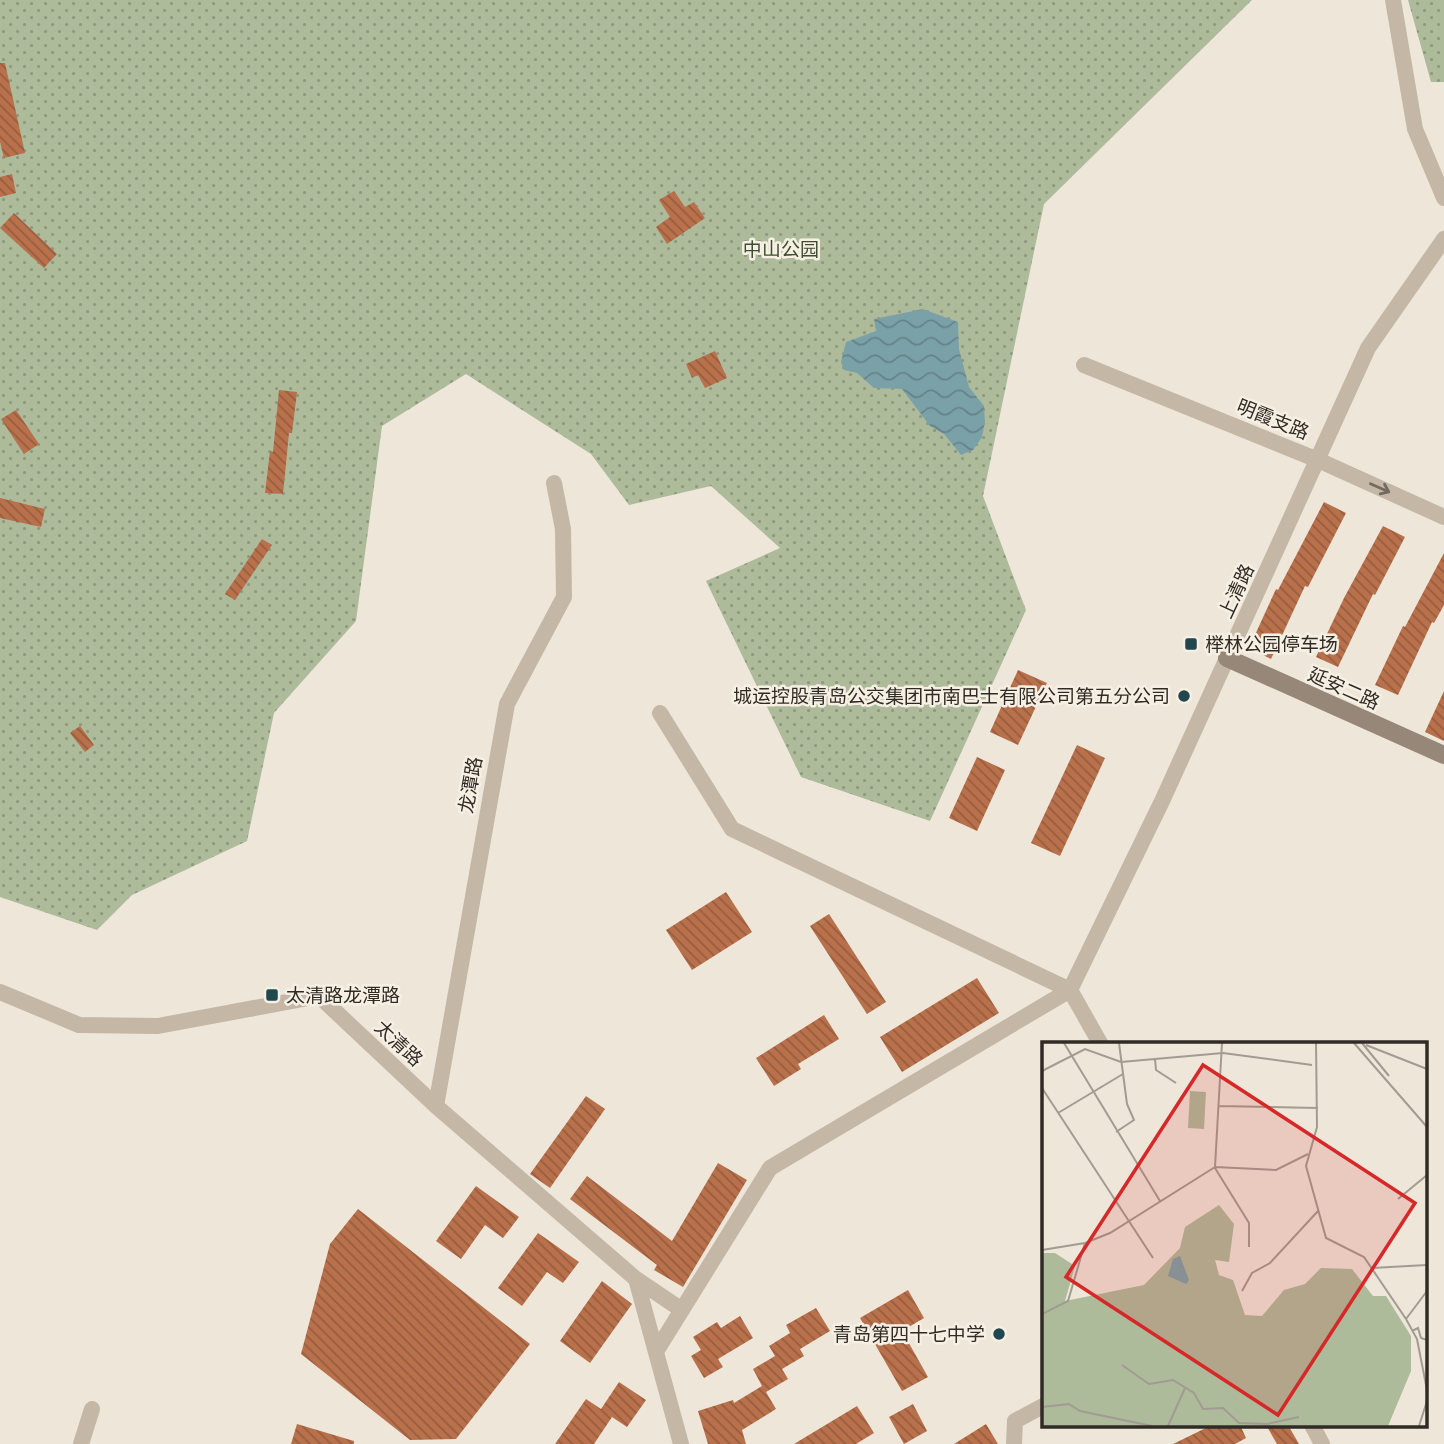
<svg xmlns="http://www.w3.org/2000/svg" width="1444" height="1444" viewBox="0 0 1444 1444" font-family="'IBM Plex Sans','Noto Sans SC',sans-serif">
<defs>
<pattern id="park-dots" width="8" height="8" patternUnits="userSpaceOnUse" patternTransform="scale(1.75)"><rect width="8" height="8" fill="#adbb9b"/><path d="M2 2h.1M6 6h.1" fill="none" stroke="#8d987e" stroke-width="1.8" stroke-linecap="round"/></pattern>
<pattern id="water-waves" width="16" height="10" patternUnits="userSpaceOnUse" patternTransform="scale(1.75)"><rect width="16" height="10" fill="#7ba1a8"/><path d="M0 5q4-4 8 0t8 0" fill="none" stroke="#658389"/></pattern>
<pattern id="building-back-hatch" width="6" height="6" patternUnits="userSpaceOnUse" patternTransform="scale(1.75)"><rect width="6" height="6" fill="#b9714c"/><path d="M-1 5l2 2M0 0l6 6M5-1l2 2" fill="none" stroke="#975d3f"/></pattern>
</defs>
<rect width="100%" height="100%" fill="#eee6d9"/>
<!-- park -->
<path fill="url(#park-dots)" d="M0,0H1252L1044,204L983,496L1026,610L930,821L801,777L706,581L780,548L711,486L629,505L591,454L466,374L382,426L356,621L274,713L247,841L132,895L97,930L0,897Z
M1408,0H1444V82H1431Z"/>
<!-- water -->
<path fill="url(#water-waves)" d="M923,309L958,322L959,349L969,387L984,406L985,422L982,437L973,450L961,455L944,434L930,426L902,389L874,388L857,373L844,370L841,362L846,342L876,331L874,319Z"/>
<!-- building -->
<path fill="url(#building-back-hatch)" d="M0,63H5L25,153L4,158L0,142Z
M12,174L16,193L0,197V177Z
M674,191L685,207L694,202L705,218L667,244L656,227L670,217L659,200Z
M14,213L57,254L44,268L0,228Z
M715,351L727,378L705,388L698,375L692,378L686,364Z
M279,390L297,392L292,433H289L283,494L265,493L270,451L273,452Z
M16,410L39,444L24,454L1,419Z
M0,498L45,509L41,527L0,518Z
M1324,502L1346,513L1308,587L1305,586L1271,659L1249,648L1276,589L1278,590Z
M1383,526L1405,537L1375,595L1373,594L1338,667L1316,657L1344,598Z
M262,539L272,545L235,600L225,594Z
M1444,553V605L1434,623L1432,622L1398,695L1375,685L1403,626L1405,627Z
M1018,670L1047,683L1018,745L990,732Z
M1444,691V741L1425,732Z
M80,726L94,745L85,752L70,733Z
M1077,745L1105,758L1060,856L1031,843Z
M977,757L1005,770L977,831L949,818Z
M726,892L752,932L692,970L666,930Z
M829,914L886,1002L867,1014L810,926Z
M977,978L999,1013L902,1072L880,1037Z
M824,1015L839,1039L798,1064L801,1069L774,1086L756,1058Z
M586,1096L605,1109L550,1188L530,1174Z
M718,1163L747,1180L683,1287L654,1270L657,1265L570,1199L587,1176L672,1241Z
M476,1186L519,1217L503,1238L485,1225L461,1259L436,1241Z
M358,1209L530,1344L456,1439L410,1440L301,1354L330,1244Z
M538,1233L579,1262L563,1283L547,1272L522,1306L498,1288Z
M602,1281L632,1304L590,1363L560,1341Z
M908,1290L924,1318L902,1331L928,1377L902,1391L860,1318Z
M816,1308L830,1331L800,1349L804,1356L782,1369L788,1379L766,1392L776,1409L742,1430L746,1444H708L698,1411L733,1400L734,1403L762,1386L753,1369L775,1356L769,1346L790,1333L786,1325Z
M740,1316L753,1338L718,1359L723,1367L704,1378L691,1356L701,1350L693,1337L717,1322L721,1328Z
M619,1382L646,1400L627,1427L612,1417L594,1444H555L586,1399L601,1409Z
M913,1404L927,1431L904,1444L889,1417Z
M857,1406L874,1433L856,1444H794Z
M297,1424L354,1441V1444H291Z
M986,1424L998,1444H954Z
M1212,1425H1240L1246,1438L1235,1444H1173Z
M1266,1425H1288L1299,1444H1277Z"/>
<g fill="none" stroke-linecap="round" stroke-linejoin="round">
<!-- street -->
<path stroke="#c4b7a6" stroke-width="16" d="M1393,0L1415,129L1444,198
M1084,365L1318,460L1444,517
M660,713L732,829L1070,990
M0,992L79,1025L158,1026L319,996L436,1106L636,1279L681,1444
M1100,1043L1070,990L1163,799L1368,348L1444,239
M436,1106L507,704L564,597L563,529L554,483
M636,1279L682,1310
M657,1350L770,1168L1070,990
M1312,1425L1322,1444
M81,1444L92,1409
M1014,1444L1015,1421L1043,1406"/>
<!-- secondary -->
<path stroke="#978778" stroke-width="18" d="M1227,658L1444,755"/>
</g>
<!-- one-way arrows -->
<defs><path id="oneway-shaft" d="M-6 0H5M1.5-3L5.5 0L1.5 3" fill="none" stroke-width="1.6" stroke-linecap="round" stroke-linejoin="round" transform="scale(1.75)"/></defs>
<use stroke="#736a60" href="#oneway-shaft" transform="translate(1380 488) rotate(24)"/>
<!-- markers -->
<g fill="#20464e" stroke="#f6f0e4" stroke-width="2.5">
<rect x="1184" y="637" width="14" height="14" rx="3.5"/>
<circle cx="1184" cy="696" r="7"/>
<rect x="265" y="988" width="14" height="14" rx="3.5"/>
<circle cx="999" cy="1334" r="7"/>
</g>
<g text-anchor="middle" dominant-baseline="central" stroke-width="5" stroke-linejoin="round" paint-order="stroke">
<!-- park labels -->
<g font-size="19" fill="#3e4d2d" stroke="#f6f0e4">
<text x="781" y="249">中山公园</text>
</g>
<!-- street labels -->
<g font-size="19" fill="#312b26" stroke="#f6f0e4">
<text transform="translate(1273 419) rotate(22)">明霞支路</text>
<text transform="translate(1236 591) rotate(-65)">上清路</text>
<text transform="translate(1344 688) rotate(24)">延安二路</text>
<text transform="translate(470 785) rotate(-80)">龙潭路</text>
<text transform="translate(399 1043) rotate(43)">太清路</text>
</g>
<!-- poi labels -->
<g font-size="19" fill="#312b26" stroke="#f6f0e4" text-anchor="start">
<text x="1205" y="644">榉林公园停车场</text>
<text x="1170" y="696" text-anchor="end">城运控股青岛公交集团市南巴士有限公司第五分公司</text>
<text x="286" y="995">太清路龙潭路</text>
<text x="985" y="1334" text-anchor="end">青岛第四十七中学</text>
</g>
</g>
<!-- overview -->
<g transform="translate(1042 1042)">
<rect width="385" height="385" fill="#eee6d9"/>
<path d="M177,163L192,182L187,220L173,218L177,233L191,238L203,273L220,274L242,248L263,242L279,226L310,227L331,254H344L369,294V329L346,384H0V211H13L33,224L23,259L102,243L138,206L143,185Z" fill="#adbb9b"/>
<path d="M148,49L164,50L162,87L146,86Z" fill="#adbb9b"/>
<path d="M138,214L147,238L144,242L126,234L131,217Z" fill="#7ba1a8"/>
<path fill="none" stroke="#a29b91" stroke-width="2" d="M22,1L118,159M274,1L275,85L264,124L284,196L322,215L364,277L375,297L385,348M312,1L385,85M320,1L347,34M324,3L385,27M113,17L114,28L134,41M0,29L43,7L79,20L181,11L270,23M0,46L111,216M177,64L276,66M16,71L81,32M74,90L92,78L85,62L77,1M173,125L234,128L266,112M173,126L207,181V205M356,157L385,133M0,208L43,201L68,191L173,125L180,1M330,226L385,223M200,249L210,231L228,221L276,169M364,277L385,249M370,289L376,286L379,296L385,298M0,296V272L26,259L43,201M80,323L107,342L131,338L152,351L161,367L181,366L197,381L225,382L257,375M0,365L27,362L38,369L110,384M126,384L143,346M377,384L385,359"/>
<path fill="#d62828" fill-opacity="0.15" stroke="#d62828" stroke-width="3.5" d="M161,23L373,161L236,373L24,235Z"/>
<rect width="385" height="385" fill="none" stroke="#312b26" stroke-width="3.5"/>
</g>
</svg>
